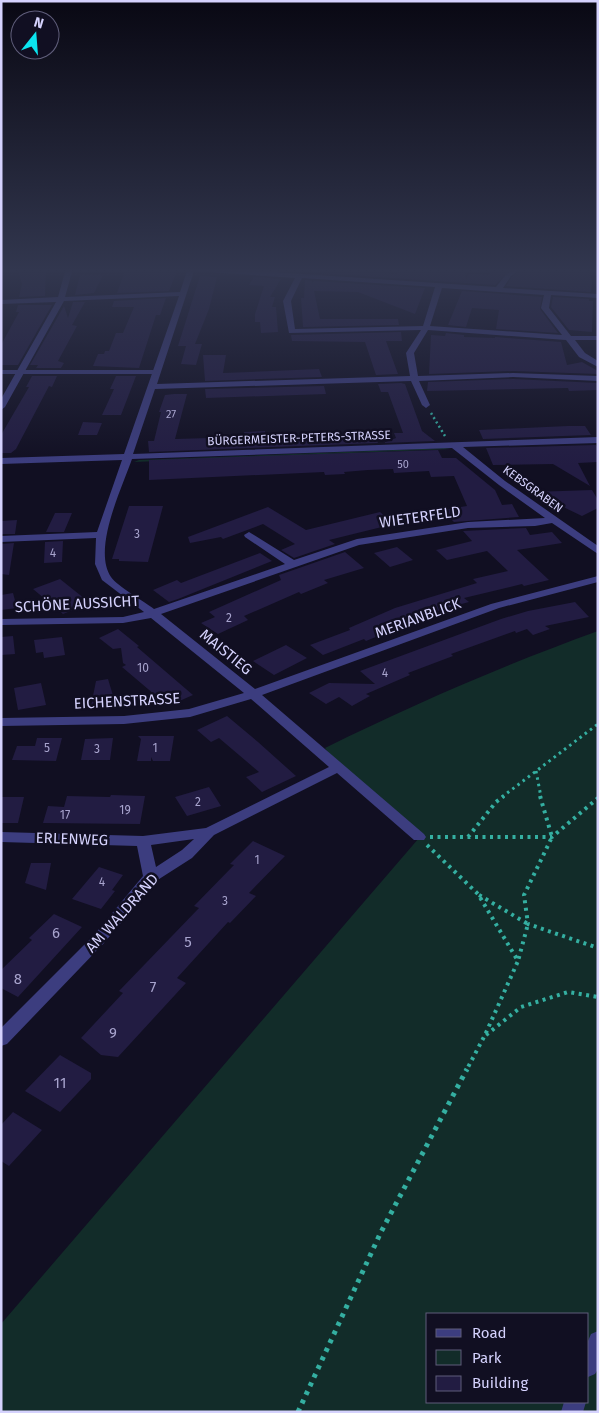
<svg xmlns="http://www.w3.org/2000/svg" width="599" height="1413" viewBox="0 0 599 1413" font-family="'Fira Sans',sans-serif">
<rect width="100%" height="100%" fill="#110f22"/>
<!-- green -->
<path fill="#122c29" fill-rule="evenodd" d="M444,448L450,449L134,462L139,460Z
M598,631V1412H1V1324L419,838L339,767L325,748C414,704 504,665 598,631ZM428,1314H588V1402H428Z"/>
<!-- building -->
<path fill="#221c42" d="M46,268L45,296L19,297L22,284L18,271Z
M126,268H154V271H177L169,291L117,293Z
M321,268H352L351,271L397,274V268H465L466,280L468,274L490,275L489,268H512L495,285L318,273Z
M524,268H588L592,281L591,292L506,286L512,277Z
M80,275H103L94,293L75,295Z
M200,276L217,277L209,309L195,344H202L196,365L181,364L186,346H178Z
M254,277L281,279L270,297H275L272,307H276L278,332L261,333L260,322H255V314L264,286L249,285Z
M305,280L312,281V283L314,281L425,288L415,314L358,292L314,291L320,319H398L399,325L297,327H303L301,298H304Z
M462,291L542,297L540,309L558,333L496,329L499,310L472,308L466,327L448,325Z
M553,297L589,299V301H593L592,332L569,330L551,307Z
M166,298L160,315H156L139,368L93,366L98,354H104L105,351H109L116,333H123L134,307H112L114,301Z
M73,302H85L72,325L77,326L58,361L64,363L61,368H36L38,365H30L64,306L68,318Z
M18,305H52L18,365H1V345L19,312H16Z
M401,332L402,341H386L398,374L376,375L365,342L292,341L291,335Z
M446,333L464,335V337L495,338V337L561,342L567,365L582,362L598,371V374L513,371L429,374L431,335L445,336Z
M203,355H226L223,373L319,369L322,377L205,381Z
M32,376H57L52,387L49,386L16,449L11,453H1V435L29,387H26Z
M116,376H136L121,415H102L114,389H110Z
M513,379L598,383V390L569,391L568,388L427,391L428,382Z
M401,383L405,384L422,431L435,441L383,443L396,438L394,433H403L388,392H381L378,384Z
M324,386L326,394L206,398L205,389Z
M174,394H187L175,439L245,437L244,432L265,431L266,438L315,436L314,435H374L378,443L149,452L148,441H154L161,412H159L165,395Z
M83,422L102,423L97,435H78Z
M568,426H585L591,435L483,439L479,430Z
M596,445L598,448V462L578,463L590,486L553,464L493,465L486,448Z
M438,450L442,458H456L495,490L502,505L512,504L519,517L454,522L442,510L467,506L454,476L431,477L429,471L394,473L393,469L368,470L344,472L345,474L325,475L324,472L149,480V460Z
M592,490L598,500V508L582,516L532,492Z
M129,506H163L148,562L119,561V559H112Z
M268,507L306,530L380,512L394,524L329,540L335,544L294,558L281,550L295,544L263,524L223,539L221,537L190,543L188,537Z
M55,513H72L64,532H46Z
M17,520L15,534H1V521Z
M526,528L530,535L552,532L562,543L517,550L549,580L524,586L522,584L464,598L469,602L443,609L366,641L364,639L323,655L310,645L350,630L349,628L395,608L477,583L473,579L508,571L487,551L447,560L436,550L472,541L463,531Z
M63,541L62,562L44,563L45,542Z
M14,543L9,575L1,574V544Z
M397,547L413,560L390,567L374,553Z
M345,552L364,568L324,580L328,583L301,594L299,592L244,616L248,620L218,634L201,623L215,617L209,612L281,580L279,575Z
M260,553L272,561L178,599L169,602L153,590L177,580L181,583Z
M60,579L90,603L63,614L33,589Z
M13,593L17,608L1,610V595Z
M575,602L589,617L545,626L550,629L533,635L527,629L516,633L515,631L451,654L453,656L408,673L410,675L366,694L370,696L352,706L339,697L326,704L309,693L329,683L375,684L360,671L501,619L528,611Z
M118,629L139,646L137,647L193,695L168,706L122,667L126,665L123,663L121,648L113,649L99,638Z
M13,636L15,654L1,655V637Z
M62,637L65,655L44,658L43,652L36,653L34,640Z
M286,645L307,658L274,675L253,661Z
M108,679L115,702L91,706L96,681Z
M41,683L46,705L18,710L14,688Z
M227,716L258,742L296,776L262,792L246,777L259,772L219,738L211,742L197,730Z
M138,736H174L170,761H153L151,757V761H137L141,739Z
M37,738H62L56,761L12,760L17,746H35Z
M113,738L110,760H81L85,739Z
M209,787L221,806L187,816L175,797Z
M111,795L145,796L140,824L43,823L48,806L64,807L67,796L110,797Z
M1,797H24L18,823H1Z
M253,841L285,856L249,893L256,896L230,923L228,922L177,978L186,983L118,1057L101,1055L81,1038L123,993L119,991L199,908L194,906L234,865L230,864Z
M31,863H51L46,890L25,883Z
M99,867L123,875L112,890L115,891L101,909L72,899Z
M54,914L82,927L18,997L1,988V970L32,940L29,938Z
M60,1055L91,1073V1079L60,1112L25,1091Z
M13,1112L42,1130L9,1166L1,1161V1125Z"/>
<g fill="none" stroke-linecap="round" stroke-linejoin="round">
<!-- path-far3 -->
<path stroke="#34afa1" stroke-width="2.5" stroke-dasharray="2 3" stroke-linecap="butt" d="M431,413L445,436"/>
<!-- path-far2 -->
<path stroke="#34afa1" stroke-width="3" stroke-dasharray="2.5 4" stroke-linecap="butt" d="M536,771L541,797
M502,797L598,724"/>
<!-- path-far1 -->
<path stroke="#34afa1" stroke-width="4" stroke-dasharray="3 4.5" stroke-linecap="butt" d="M540,796L552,837L524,895L528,924L598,948
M430,837H552L598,798
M468,837L496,802L504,796
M427,845L478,894L518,961L485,1035L466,1071
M479,895L528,924L518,961
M486,1035L521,1007L568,992L598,997"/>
<!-- path -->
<path stroke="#34afa1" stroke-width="5" stroke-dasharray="4 5.5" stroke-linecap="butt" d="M298,1412L380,1234L467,1069"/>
<!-- lane -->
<path stroke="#3c3d7f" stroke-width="4" d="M1,372H157"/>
<!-- street -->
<path fill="#3c3d7f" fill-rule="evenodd" d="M66,268H73L65,297L180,292L188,268H215L496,287C504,277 509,268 522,268L511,276L503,288L598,294V298L551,295L549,308L571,336H598V340H575L585,353L598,361V367L579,357L566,340L428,330L414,353L418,376L513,373L598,376V381L513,377L419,381L430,405L426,408L422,405L411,381L155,389L133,454L598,437V443L463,447L505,481L598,546V554L552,523L535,526L468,528L359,545L161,614L255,689L491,604L598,576V582L499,608L262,695L424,834L426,837L424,840H414L337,773L214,835L192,858L156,881L104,943L7,1044L1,1046V1028L94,935L143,876L137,846L1,842V832L143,836L206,828L329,767L251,699L190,717L124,724L1,726V718L124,716L189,709L244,693L151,618L123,623L1,625V619L123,617L144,612L102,580L95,564L96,538L1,542V536L97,532L122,460L1,464V458L124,454L179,296L64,301L5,407L1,410V399L56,302L1,304V300L58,297ZM194,271L295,278L283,301L289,333L421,330L406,353L410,376L157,384ZM302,278L435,287L423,326L295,329L291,301ZM442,288L544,295L541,308L562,335L430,326ZM452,448L499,485L545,518L468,522L357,539L294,560L249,532L244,535L245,537L285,564L154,609C145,602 117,586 111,577C92,549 122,488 132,459ZM194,839L182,850L156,867L151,845Z
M598,1331V1369L595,1374L588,1377V1341L591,1334Z
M564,1402H586L583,1412H561Z"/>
</g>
<!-- sky -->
<linearGradient id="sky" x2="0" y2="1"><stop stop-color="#090813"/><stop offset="0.58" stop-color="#32374f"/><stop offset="1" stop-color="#32374f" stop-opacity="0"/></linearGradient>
<rect width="599" height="466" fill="url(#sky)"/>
<g text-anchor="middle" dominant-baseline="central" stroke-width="5" stroke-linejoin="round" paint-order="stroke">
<!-- far-number labels -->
<g font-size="11" fill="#a8a4ce">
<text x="171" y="414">27</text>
<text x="403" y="464">50</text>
</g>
<!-- far-street labels -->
<g font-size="12" fill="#d5d2fd" stroke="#110f22">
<text transform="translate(299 438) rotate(-2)">BÜRGERMEISTER-PETERS-STRASSE</text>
<text transform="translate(533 489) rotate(36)">KEBSGRABEN</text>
</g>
<!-- number labels -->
<g font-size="12" fill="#a8a4ce">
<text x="137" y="534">3</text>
<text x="53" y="553">4</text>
<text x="229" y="618">2</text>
<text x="143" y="668">10</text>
<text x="385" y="673">4</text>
<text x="47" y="748">5</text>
<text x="155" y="748">1</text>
<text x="97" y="749">3</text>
<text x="198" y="802">2</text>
<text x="125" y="810">19</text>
<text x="65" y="815">17</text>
<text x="257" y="860">1</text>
<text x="102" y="882">4</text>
<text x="225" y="901">3</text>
</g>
<!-- street labels -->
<g font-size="15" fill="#d5d2fd" stroke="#110f22">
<text transform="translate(420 517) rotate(-8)">WIETERFELD</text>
<text transform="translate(77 604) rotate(-3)">SCHÖNE AUSSICHT</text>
<text transform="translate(418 618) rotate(-20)">MERIANBLICK</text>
<text transform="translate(226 652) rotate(39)">MAISTIEG</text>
<text transform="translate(127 701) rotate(-3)">EICHENSTRASSE</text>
<text transform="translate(72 839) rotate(2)">ERLENWEG</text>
<text transform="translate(122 913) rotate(-48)">AM WALDRAND</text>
</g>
<!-- near-number labels -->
<g font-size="15" fill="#a8a4ce">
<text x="56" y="933">6</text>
<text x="188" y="942">5</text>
<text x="18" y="979">8</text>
<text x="153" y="987">7</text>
<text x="113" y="1033">9</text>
<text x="60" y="1083">11</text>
</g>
</g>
<!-- border -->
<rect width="599" height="1413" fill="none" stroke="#d5d2fd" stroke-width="5"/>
<!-- legend -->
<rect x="426" y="1313" width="162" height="90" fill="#110f22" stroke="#5f5d7a"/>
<rect x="436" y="1329" width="25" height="8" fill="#3c3d7f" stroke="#5f5d7a"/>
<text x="472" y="1338" font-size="15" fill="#d5d2fd">Road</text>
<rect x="436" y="1350" width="25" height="15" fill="#122c29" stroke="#5f5d7a"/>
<text x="472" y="1363" font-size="15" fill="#d5d2fd">Park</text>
<rect x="436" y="1376" width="25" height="15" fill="#221c42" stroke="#5f5d7a"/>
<text x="472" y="1388" font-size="15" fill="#d5d2fd">Building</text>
<!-- north arrow -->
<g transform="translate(35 35) rotate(17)"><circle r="24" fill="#110f22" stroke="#5f5d7a"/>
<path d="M0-4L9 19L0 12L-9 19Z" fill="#0be4ef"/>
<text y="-8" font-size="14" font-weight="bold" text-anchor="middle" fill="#d5d2fd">N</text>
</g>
</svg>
